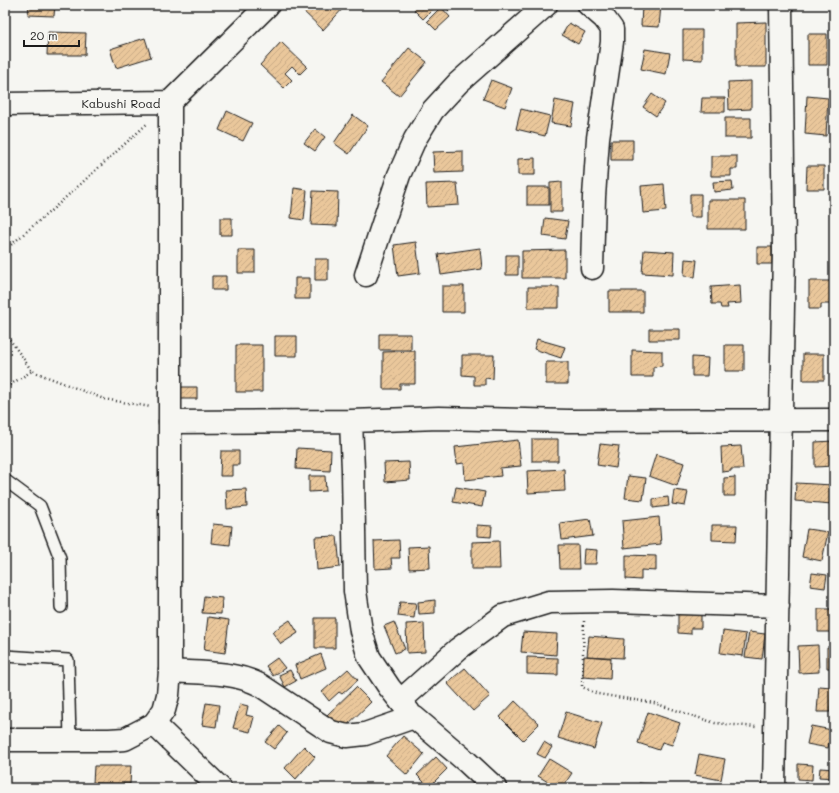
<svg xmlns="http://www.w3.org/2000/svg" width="839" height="793" viewBox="0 0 839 793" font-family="Mali,sans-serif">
<defs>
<pattern id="building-hatch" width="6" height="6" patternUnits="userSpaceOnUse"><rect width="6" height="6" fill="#eac79b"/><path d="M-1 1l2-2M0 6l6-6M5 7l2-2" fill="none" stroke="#c8aa85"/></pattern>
</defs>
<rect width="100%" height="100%" fill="#f6f6f2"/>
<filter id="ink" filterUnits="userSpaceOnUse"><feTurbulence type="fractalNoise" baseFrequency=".025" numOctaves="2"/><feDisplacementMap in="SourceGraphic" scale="8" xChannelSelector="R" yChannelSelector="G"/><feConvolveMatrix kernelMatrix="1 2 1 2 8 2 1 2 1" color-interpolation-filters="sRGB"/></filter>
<g filter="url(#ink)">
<!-- green -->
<path fill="#bdd58c" stroke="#6c7854" d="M5,220H8L5,309Z"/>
<!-- building -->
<path fill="url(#building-hatch)" stroke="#1c1c1c" d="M29,5H55L54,16L28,15Z
M305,5H346L323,30L301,9Z
M419,5H433L435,7L423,19L414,10Z
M444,5H457L449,11Z
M642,5H661L659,27L641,26Z
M441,7L450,17L436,30L427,21Z
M766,22V67H736V23Z
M569,23L585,32L578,44L562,35Z
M683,30H702V60L683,59Z
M48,32L86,33L85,55H47Z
M808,34H827V65H808Z
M145,38L151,57L116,68L110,49Z
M281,42L307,67L300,74L292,66L285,73L292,80L284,88L260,65Z
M409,48L427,62L399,96L381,82Z
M645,49L670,53L666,74L641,69Z
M491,80L512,88L505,107L483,99Z
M751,81V109L729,110L728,82Z
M652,94L665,103L656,116L643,107Z
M807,96L828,98L826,136L805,134Z
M702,98H725V112H701Z
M555,100L575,104L571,126L551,123Z
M521,109L550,116L545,136L516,129Z
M227,111L252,123L243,141L219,130Z
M353,115L368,126L349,154L334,143Z
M725,118H751V138H725Z
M315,129L325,137L315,151L304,143Z
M611,140H633V160H611Z
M463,151V172L434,173L433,152Z
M711,156H737V169H731V176H711Z
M535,158V175H518V159Z
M807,166H824V189H806Z
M732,181L733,190L714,192L713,182Z
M562,182V212H550V183Z
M457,183L459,205L427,207L426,184Z
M664,184L666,211L643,213L641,186Z
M527,187H549V205H527Z
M294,188L307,190L304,220L291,218Z
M313,191L338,192L337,226L311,225Z
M690,194H701V217H690Z
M708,200H745V229H708Z
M220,218H232V235H220Z
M545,218L568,221L565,239L543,236Z
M416,242L420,273L398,276L394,245Z
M757,247H772V264H757Z
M480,248L482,269L441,275L438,254Z
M238,250H255V273H238Z
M565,250V278H522V251Z
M644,250L674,252L673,275L642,273Z
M506,255H518V275H506Z
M315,259H328V280H315Z
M685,259L697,260L695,277L684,276Z
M212,276H226V290H212Z
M295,278H310V299H295Z
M809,281H833V304H821V309H809Z
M740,285L741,303L727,304L728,308H721L720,304H712L711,287Z
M442,286H464V312H442Z
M528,287H559V308H528Z
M609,291H643V312H609Z
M649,329H680V340H649Z
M379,334H411V350H379Z
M275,336H297V356H275Z
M537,339L565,347L561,358L534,349Z
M236,345H262V392H236Z
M725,345H744V371H725Z
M632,350L662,351V366L653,367V377H632Z
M415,351V384H400V389H383V352Z
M803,354H824V380H803Z
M462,355H494L493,379L485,378V385H474V376L462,375Z
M692,357L708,358L707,376H692Z
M546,362H568V384H546Z
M181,387H197V399H181Z
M532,439H558V461H532Z
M518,440L521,466L500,468L501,476L465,480L464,463L457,464L455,447Z
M834,441V466L815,467V442Z
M600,444L619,446L616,468L597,465Z
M741,446L743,469H731V471L722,472L721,447Z
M297,448L331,450L330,471L296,469Z
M221,451H239V465H232V476H220Z
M656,454L684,463L677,486L649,476Z
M409,462L410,480L385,482L384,463Z
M564,469L565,491L528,493L527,471Z
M309,476H325L326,491L309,492Z
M628,476L646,478L643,500L625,498Z
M735,477V496H724V478Z
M796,483L833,485L832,504L795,501Z
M456,487L485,492L482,507L453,502Z
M246,489L247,507L227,509L226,490Z
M674,490L688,492L685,506L672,504Z
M668,497L669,506L653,508V499Z
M831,509H834V525H831Z
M659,517L661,544L624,548L622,521Z
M590,519L593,536L562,540L560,523Z
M213,524L232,526L230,545L211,543Z
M477,525L492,526L491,537L477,536Z
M712,525H737L736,541L712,540Z
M807,529L828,532L822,561L802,557Z
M337,536L340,567L317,570L315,537Z
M399,540L400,558H391L392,568L375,569L374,541Z
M499,541L500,569H472V542Z
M559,545H578L579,569H560Z
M429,546L430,568L409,569L408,547Z
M584,549L597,550L596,564H583Z
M626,555L656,556V571L641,570V580L626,579Z
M812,573L827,575L825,588L810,586Z
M204,596L222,598L221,614L202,613Z
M435,600V613L419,614L418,602Z
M400,602L416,603L414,618L398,616Z
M818,609H834V632H818Z
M678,611H701V628H691V634L678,633Z
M208,617L229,620L225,653L204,650Z
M315,618H335V648H315Z
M290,620L298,633L281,644L272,632Z
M394,622L405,649L395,653L384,626Z
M424,623L425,652L407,653L406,624Z
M723,631L746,634L743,656L720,653Z
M523,632L557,634L556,655L521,652Z
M749,632L765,634L762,659L745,657Z
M589,636L624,639L623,658L587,656Z
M818,645L819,672L799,673L798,646Z
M827,647H834V668H827Z
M321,654L326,668L300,679L295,665Z
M584,656L611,658L610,679L583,677Z
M527,657L558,658V675L527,674Z
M277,658L285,668L273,676L266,666Z
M465,668L490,696L473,711L447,683Z
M348,669L358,680L342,694L339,692L329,701L322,692Z
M290,670L296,681L285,687L279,675Z
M819,686L832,687L830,712H817Z
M356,687L371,702L341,731L327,715Z
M515,701L539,724L523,740L500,717Z
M206,703L219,705L216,727L202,725Z
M240,704L248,706L246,715L254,717L250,732L233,728Z
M566,712L602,723L594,749L558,738Z
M648,712L680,723L672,745L662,742L659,750L638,743Z
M279,726L287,733L274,749L265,742Z
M811,726L832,730L828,748L807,744Z
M403,736L424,754L407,775L386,756Z
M544,742L552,747L545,758L537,754Z
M304,746L315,757L296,779L285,768Z
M699,754L725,759L721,780L695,775Z
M436,757L447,769L429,787L417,775Z
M549,759L572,773L562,788H558L538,776Z
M798,764L813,765L812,780L798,779Z
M94,766H131L130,784L93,783Z
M820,768L834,769V778L819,777Z
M639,783L658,785V788H639Z"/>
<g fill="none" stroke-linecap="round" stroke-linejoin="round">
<defs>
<path id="lane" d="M5,480L40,506L60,558L61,607
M5,656L68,660L70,740"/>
<path id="street" d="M589,5L604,18L612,29V42L598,138L594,197L592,268
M366,275L399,175L415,139L433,110L458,83L546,5
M351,421L353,470L355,591L361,631L369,657L389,687L409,712
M170,422L351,421L439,418L569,421L834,420
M170,671C200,673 233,671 260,685L331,732L347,736L365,734L414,717L467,762L495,788
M400,701L458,649L503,616L549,602L613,601L778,606
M154,724L220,788
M774,788L784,251L781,5"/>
<path id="secondary" d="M5,104L170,102L268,5
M5,740H109L125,739L154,724L164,710L168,695L170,671V102"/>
</defs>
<!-- lane casing -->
<use href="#lane" stroke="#1c1c1c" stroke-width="14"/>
<!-- street casing -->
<use href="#street" stroke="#1c1c1c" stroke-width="25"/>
<!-- secondary casing -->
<use href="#secondary" stroke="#1c1c1c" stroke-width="25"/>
<!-- path -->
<path stroke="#1c1c1c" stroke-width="2.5" stroke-dasharray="1 3" stroke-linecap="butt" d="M5,250L54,208L148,123
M5,333L32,371L104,399L151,407
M5,391L8,386L32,371
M584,621L582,687L598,694L654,703L715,723L756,727"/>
<!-- lane -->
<use href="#lane" stroke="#f6f6f2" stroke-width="11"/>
<!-- street -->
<use href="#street" stroke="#f6f6f2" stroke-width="22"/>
<!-- secondary -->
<use href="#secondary" stroke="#f6f6f2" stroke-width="22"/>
</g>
</g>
<g text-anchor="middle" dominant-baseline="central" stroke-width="3.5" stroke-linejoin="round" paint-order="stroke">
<!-- street labels -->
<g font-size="12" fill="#1c1c1c" stroke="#f6f6f2">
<text x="121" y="103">Kabushi Road</text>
</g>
</g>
<!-- margin -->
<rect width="839" height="793" fill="none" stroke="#f6f6f2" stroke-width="20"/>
<rect x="10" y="10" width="819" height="773" fill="none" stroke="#1c1c1c" stroke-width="1.5" filter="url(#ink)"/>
<!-- scale -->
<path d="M24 40v6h55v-6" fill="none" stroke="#1c1c1c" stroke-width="2"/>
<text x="30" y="40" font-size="12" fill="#1c1c1c" stroke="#f6f6f2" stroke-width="3" paint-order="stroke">20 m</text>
</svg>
